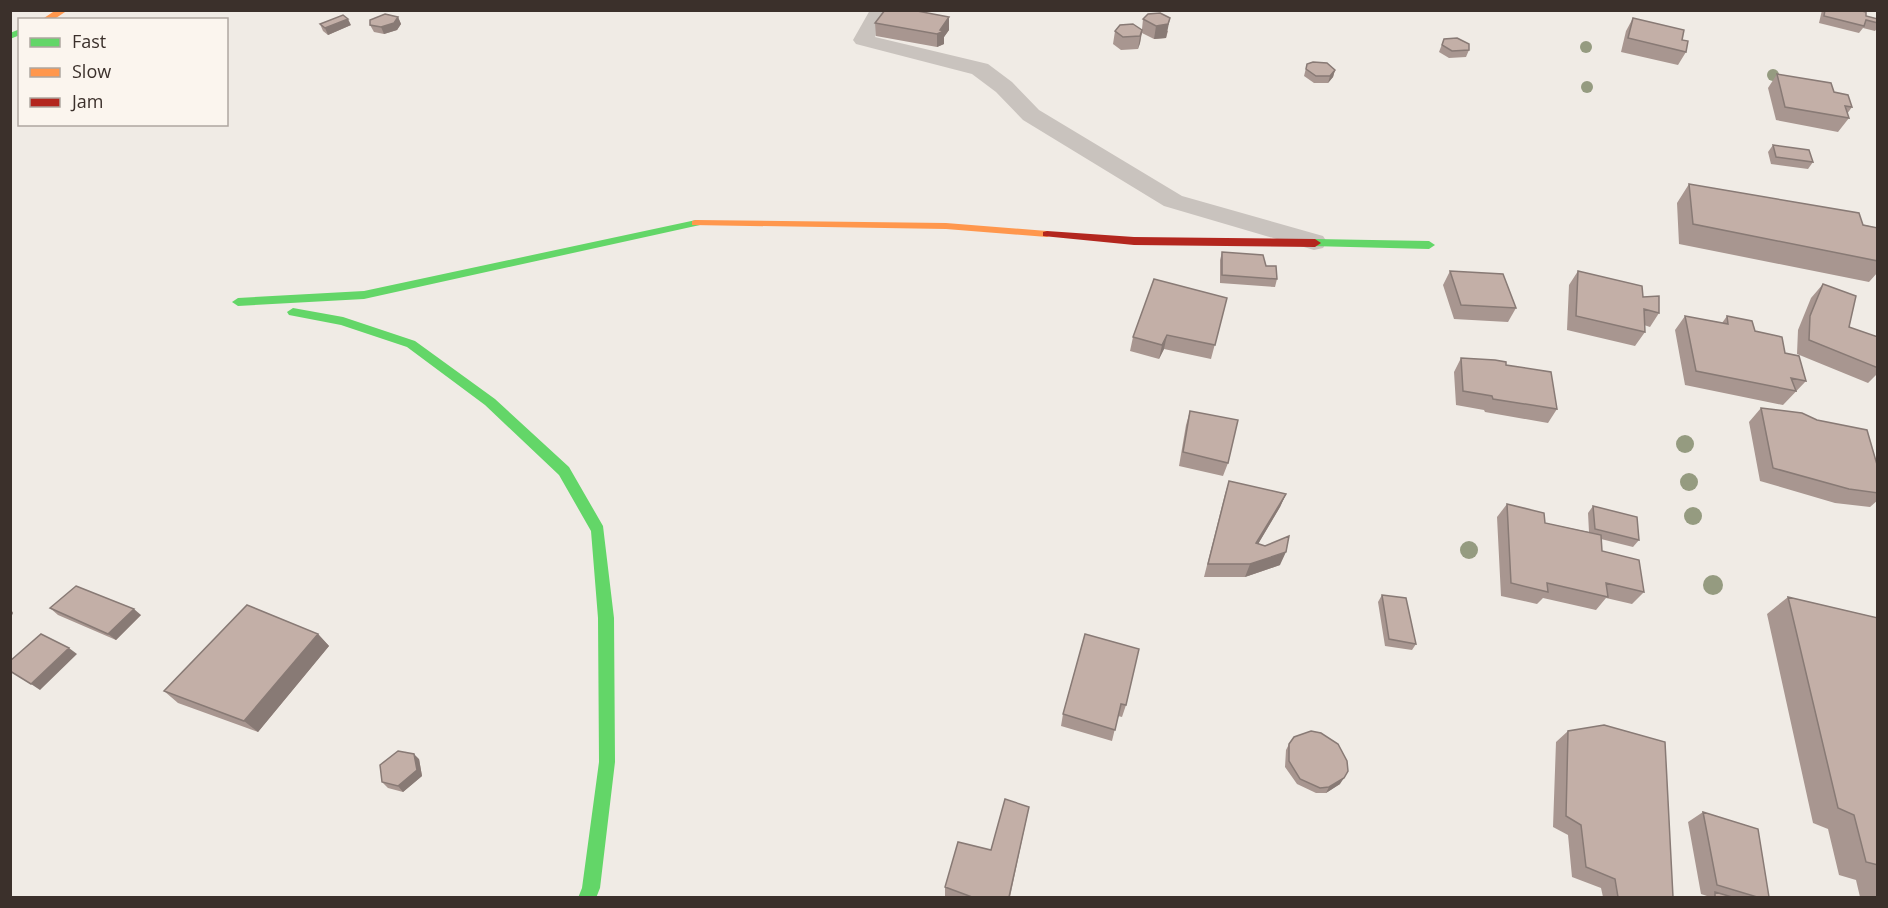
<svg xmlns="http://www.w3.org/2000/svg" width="1888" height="908" viewBox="0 0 1888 908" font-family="'Open Sans',sans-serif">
<rect width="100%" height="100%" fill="#f0ebe5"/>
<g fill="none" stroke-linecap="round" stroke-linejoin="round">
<!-- street -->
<path fill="#c9c3be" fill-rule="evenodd" d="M870,10H890L875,37L988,64L1012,82L1039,110L1182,196L1323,236L1327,242L1323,248L1314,250L1164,206L1023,120L996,92L972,74L856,44L853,40Z"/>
<!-- fast -->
<path fill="#63d668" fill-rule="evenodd" d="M20,29V35L10,39V33Z
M696,220L700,221V225L364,299L238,306L232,302L238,298L364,291Z
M1315,239L1429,241L1435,245L1429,249L1311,246V240Z
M293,308L343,317L415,341L495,399L569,467L603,526L614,618L615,762L600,888L596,898H578L582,888L599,762L598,618L591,531L559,475L485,405L407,347L341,325L289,315L287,312Z"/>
<!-- slow -->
<path fill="#ff974d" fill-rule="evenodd" d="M56,10H68L53,20H41Z
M696,220L946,223L1047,231L1053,234L1047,237L946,229L692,225V221Z"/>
<!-- jam -->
<path fill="#b3261e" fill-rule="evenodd" d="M1047,231L1134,237L1315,239L1321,243L1315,247L1134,245L1043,236V232Z"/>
</g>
<!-- trees -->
<g fill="#959b80">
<circle cx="1586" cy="47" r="6"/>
<circle cx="1773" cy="75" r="6"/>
<circle cx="1587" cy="87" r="6"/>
<circle cx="1685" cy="444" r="9"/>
<circle cx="1689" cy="482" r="9"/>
<circle cx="1693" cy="516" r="9"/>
<circle cx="1469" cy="550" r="9"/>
<circle cx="1713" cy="585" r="10"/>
</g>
<!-- wall -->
<path fill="#a89690" d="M1822,10H1858L1866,16L1878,19V27L1875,31L1863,28L1859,33L1819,23Z
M398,17L401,24L397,30L384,34L374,32L370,25Z
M1633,18L1682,40L1686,52L1678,65L1621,52L1626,31Z
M1143,19L1168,31L1166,38L1154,39L1142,33L1140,43L1138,49L1121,50L1113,44L1115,31L1142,29Z
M875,23L949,30L944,37V44L937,47L876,36Z
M320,24L351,25L328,35L323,31Z
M1444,39L1469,50L1466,57L1449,58L1439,52Z
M1307,64L1335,70L1333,77L1328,83H1314L1304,76Z
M1777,74L1834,92L1852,107L1847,114L1849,118L1838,132L1776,120L1768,88Z
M1773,145L1813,162L1808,169L1771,164L1768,152Z
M1689,184L1878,228V272L1869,282L1679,244L1677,203Z
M1222,252L1266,266L1277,279L1275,287L1220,283V260Z
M1450,271L1516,308L1508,322L1454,319L1443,285Z
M1578,271L1643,297L1659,313L1650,327L1644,325L1645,332L1635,346L1567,330L1569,285Z
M1823,284L1849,327L1878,337V373L1868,383L1797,354L1798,330L1811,298Z
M1227,298L1211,359L1164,349L1159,359L1130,351L1133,337Z
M1685,316L1722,323L1727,316L1755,331L1785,353L1806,381L1783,405L1685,385L1675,330Z
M1461,358L1506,365L1557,409L1548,423L1485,412L1484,410L1456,405L1454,372Z
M1761,408L1878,468V500L1870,507L1835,503L1760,481L1749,422Z
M1190,411L1228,463L1223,476L1179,466L1186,425Z
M1229,481L1286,494L1280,507L1258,544L1265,546L1280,565L1245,577H1204L1225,494Z
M1507,504L1545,523L1589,532L1588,513L1593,506L1639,540L1633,547L1601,539L1602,551L1644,592L1632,604L1606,598L1596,610L1543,598L1537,604L1501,596L1497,517Z
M1382,595L1416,644L1412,650L1385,646L1378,602Z
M1788,597L1878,618V897H1860L1856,880L1839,875L1828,829L1813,823L1767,614Z
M50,608L141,615L116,640L58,615Z
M318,634L329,646L258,732L178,703L164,691Z
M1085,634L1126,705L1122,717L1118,716L1112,741L1061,726L1063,714Z
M1568,731L1673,897H1603L1601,888L1572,877L1568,835L1553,827L1556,742Z
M1289,744L1340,784L1326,793H1316L1297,784L1285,767L1286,750Z
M419,759L422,776L403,792L388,788L382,782Z
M1029,807L1010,897H948L945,896V887L991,850Z
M1703,812L1769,897H1705L1707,896L1701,894L1688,822Z"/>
<!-- shaded-wall -->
<path fill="#887a75" d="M398,17L401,24L397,30L384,34L381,27Z
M949,17V30L944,37V44L937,47V34Z
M1170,18L1166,38L1154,39L1156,26Z
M348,19L351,25L328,35L325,28Z
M1142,30L1140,43L1138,49L1140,36Z
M1335,70L1333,77L1328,83L1330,76Z
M1167,335L1164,349L1159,359L1162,345Z
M1286,494L1280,507L1251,556L1256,543Z
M1286,552L1280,565L1245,577L1250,564Z
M10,607L13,613L10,620Z
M134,609L141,615L116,640L108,634Z
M318,634L329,646L258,732L244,721Z
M69,648L77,654L40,690L31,684Z
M414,754L419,759L422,776L403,792L398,786Z
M1344,778L1340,784L1326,793L1329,787Z"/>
<!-- building -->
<path fill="#c3afa7" stroke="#887a75" stroke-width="1.5" d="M885,10H912L949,17L940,30L944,31L937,34L875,23Z
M1825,10H1858L1866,12V16L1878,19V23L1866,20L1864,26L1824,16Z
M1160,13L1170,18L1168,24L1156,26L1143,19L1148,14Z
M385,14L398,17L394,23L381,27L370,25V20Z
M343,15L348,19L325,28L320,24Z
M1633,18L1684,30L1682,40L1688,41L1686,52L1628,38Z
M1133,24L1142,30L1140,36L1123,37L1115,31L1120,25Z
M1457,38L1469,44V50L1452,51L1442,45L1444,39Z
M1313,62L1327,63L1335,70L1330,76H1316L1306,69L1307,64Z
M1777,74L1831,83L1834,92L1848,95L1852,107L1845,106L1849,118L1785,107Z
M1773,145L1809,150L1813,162L1776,157Z
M1689,184L1859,213L1863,225L1878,228V261L1693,224Z
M1222,252L1263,255L1266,266H1276L1277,279L1222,275Z
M1450,271L1503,274L1516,308L1461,305Z
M1578,271L1642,286L1643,297L1659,296V313L1644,309L1645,332L1576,316Z
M1154,279L1227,298L1215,345L1167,335L1162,345L1133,337Z
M1823,284L1856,296L1849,327L1878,337V368L1809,340L1810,316Z
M1685,316L1728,324L1727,316L1752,321L1755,331L1782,337L1785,353L1799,356L1806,381L1791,378L1796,391L1696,371Z
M1461,358L1495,360L1506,362V365L1551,372L1557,409L1493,399L1492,396L1463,391Z
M1761,408L1802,413L1817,420L1867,430L1878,468V493L1849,489L1773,468Z
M1190,411L1238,420L1228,463L1183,452Z
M1229,481L1286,494L1256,543L1265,546L1289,536L1286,552L1250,564H1208Z
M1507,504L1544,513L1545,523L1601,535L1602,551L1639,560L1644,592L1606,583L1608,597L1547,583L1548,592L1511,583Z
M1593,506L1637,517L1639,540L1595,529Z
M76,586L134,609L108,634L50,608Z
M1382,595L1406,598L1416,644L1389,639Z
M1788,597L1878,618V865L1866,862L1854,815L1838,808Z
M247,605L318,634L244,721L164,691Z
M41,634L69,648L31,684L10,671V661Z
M1085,634L1139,649L1126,705L1121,704L1115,730L1063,714Z
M1604,725L1665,742L1673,897H1618L1615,879L1586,867L1581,825L1566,816L1568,731Z
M1311,731L1321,733L1338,744L1347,761L1348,771L1344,778L1329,787L1320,788L1300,779L1289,761V744L1294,737Z
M398,751L414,754L417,770L398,786L382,782L380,765Z
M1005,799L1029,807L1009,897H972L945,887L958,842L991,850Z
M1703,812L1758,829L1769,897H1757L1717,885Z
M1715,892L1732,897H1715Z"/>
<!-- border -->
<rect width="1888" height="908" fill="none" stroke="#3b302b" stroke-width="24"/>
<!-- legend -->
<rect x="18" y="18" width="210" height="108" fill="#fbf5ee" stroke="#aea6a0" stroke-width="1.5"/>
<rect x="30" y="38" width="30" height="9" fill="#63d668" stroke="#aea6a0" stroke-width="1.5"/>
<text x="72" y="48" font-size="18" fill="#3b302b">Fast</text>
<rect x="30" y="68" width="30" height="9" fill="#ff974d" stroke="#aea6a0" stroke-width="1.5"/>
<text x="72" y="78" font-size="18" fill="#3b302b">Slow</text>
<rect x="30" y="98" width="30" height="9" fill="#b3261e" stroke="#aea6a0" stroke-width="1.5"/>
<text x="72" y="108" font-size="18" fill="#3b302b">Jam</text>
</svg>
